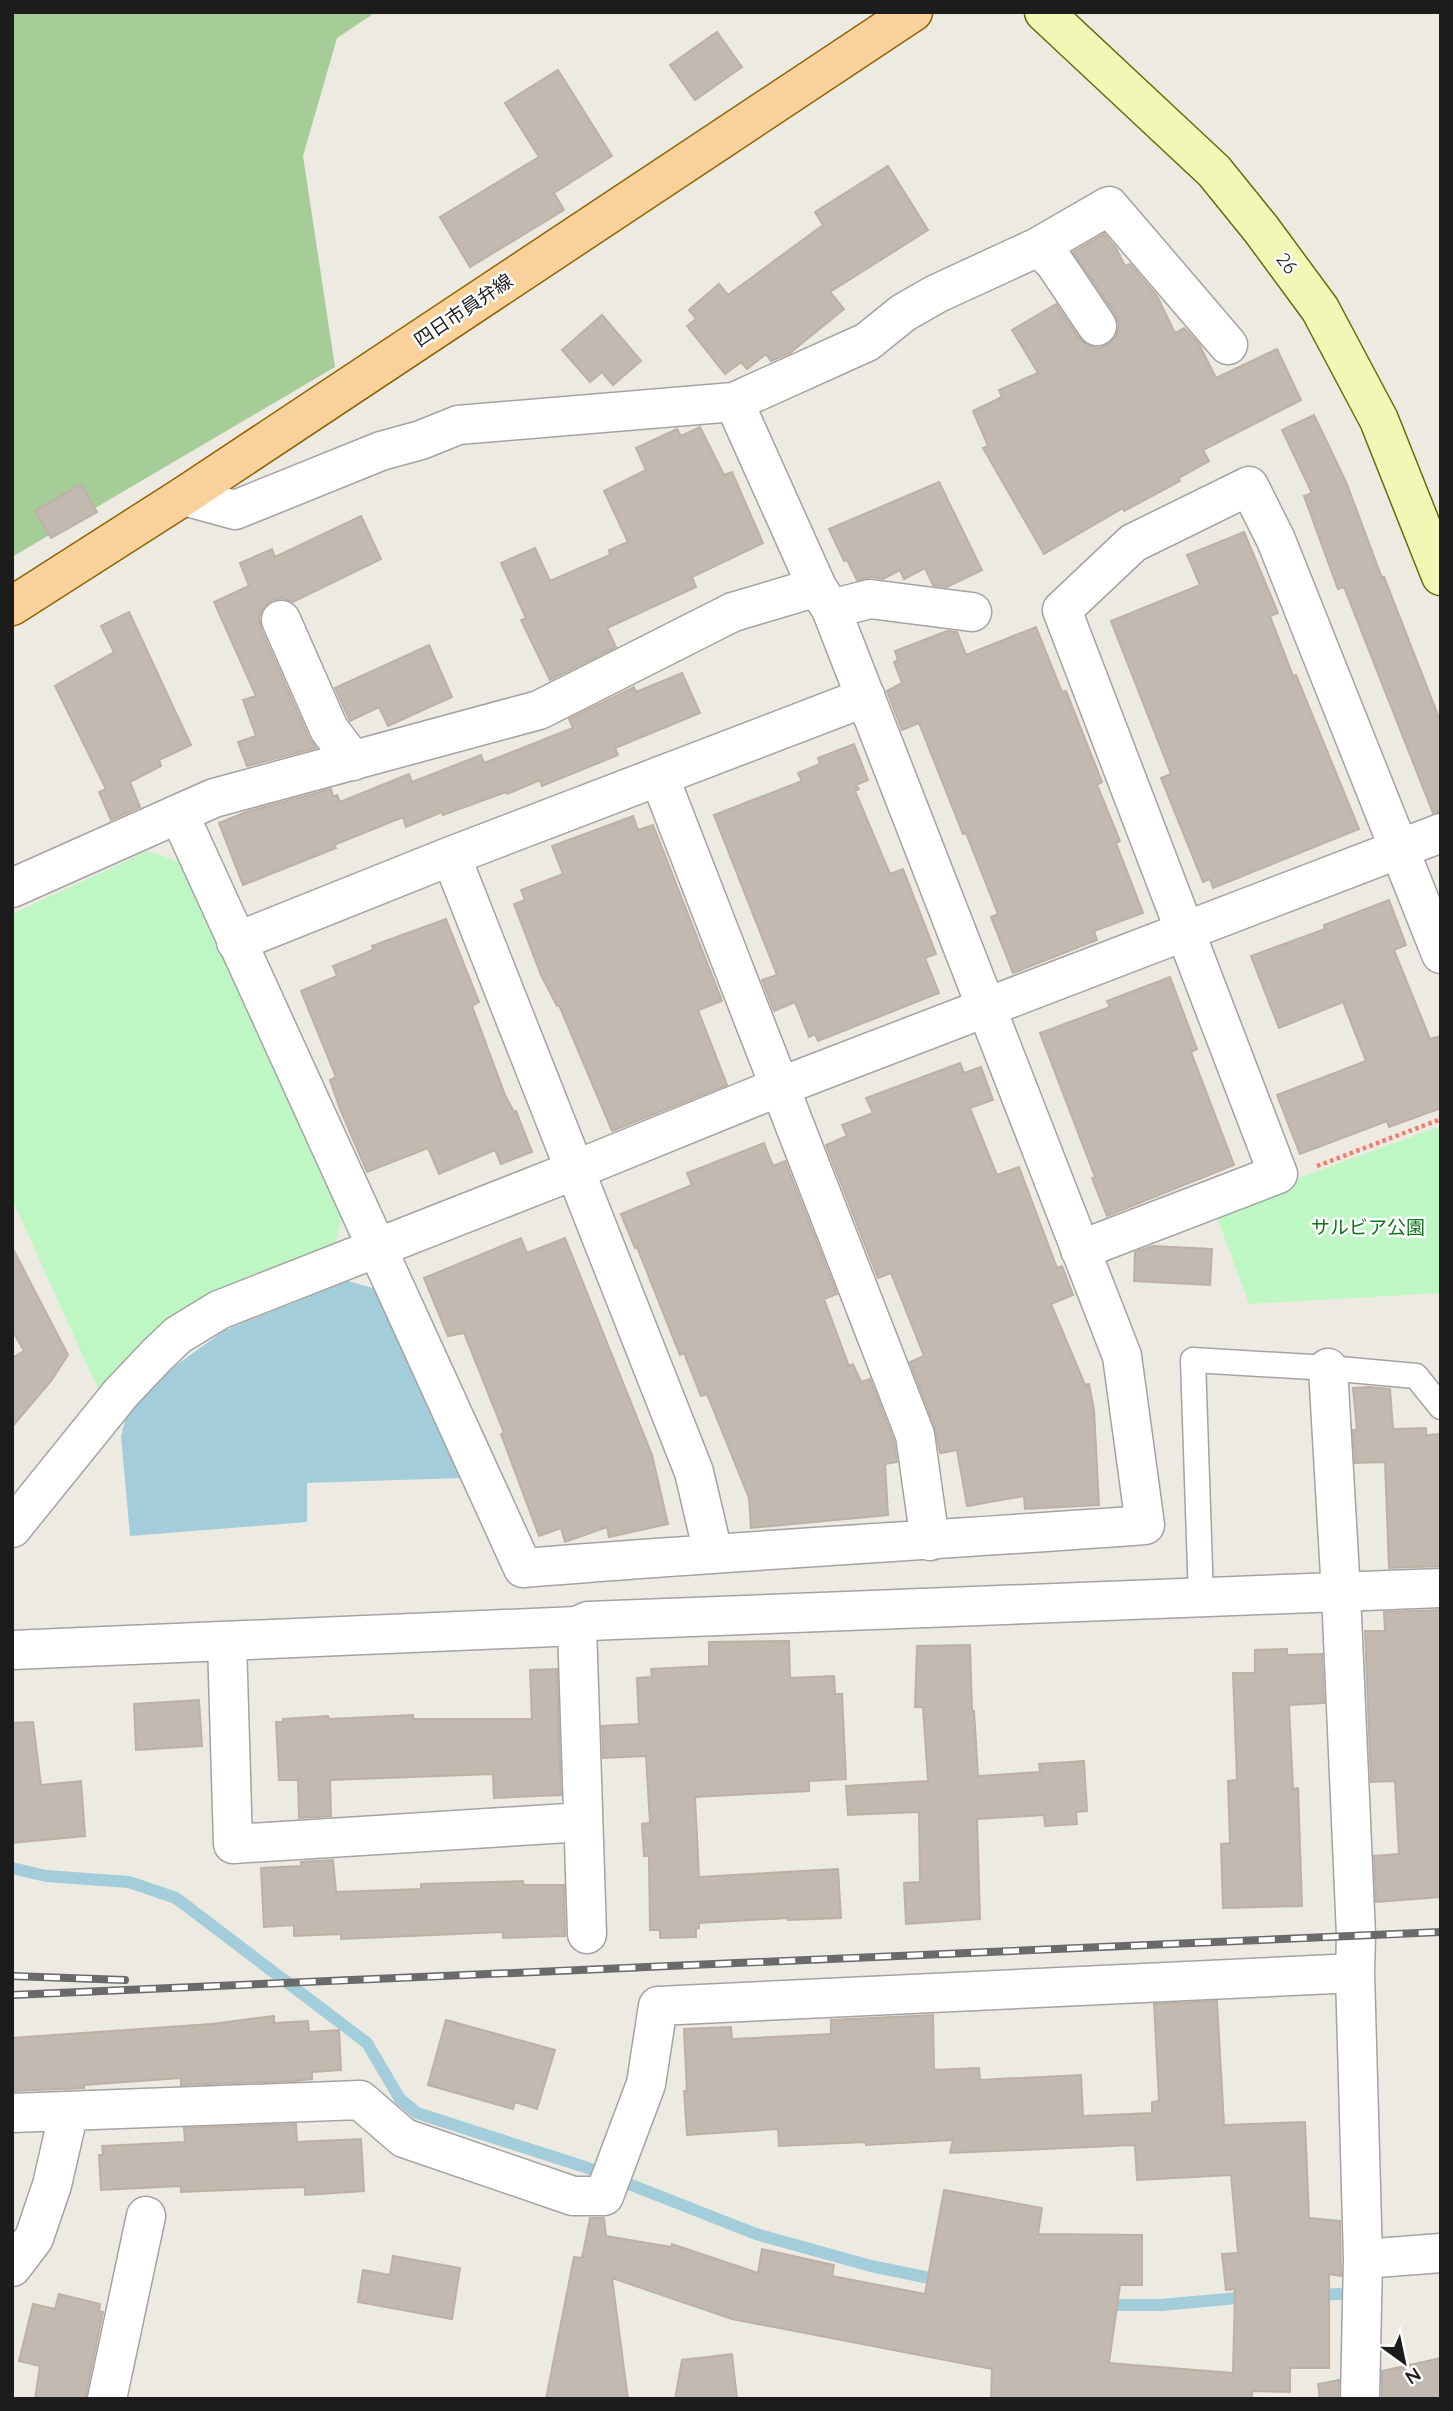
<svg xmlns="http://www.w3.org/2000/svg" width="1453" height="2411" viewBox="0 0 1453 2411" font-family="Quicksand,'Noto Sans JP',sans-serif">
<rect width="100%" height="100%" fill="#edeae2"/>
<!-- forest -->
<path fill="#a6cc97" d="M12,12H376L337,38L303,156L335,367L12,557Z"/>
<!-- park -->
<path fill="#bff7c4" d="M148,851L180,862L343,1214L334,1248L203,1297L155,1329L98,1389L12,1199V914Z
M1441,1126V1293L1249,1304L1214,1209Z"/>
<!-- water -->
<path fill="#a3cdda" d="M348,1281L376,1289L461,1478L307,1483V1522L130,1536L121,1436L126,1417L160,1377L225,1330Z"/>
<g fill="none" stroke-linecap="round" stroke-linejoin="round">
<!-- stream -->
<path stroke="#a3cdda" stroke-width="12" d="M12,1868L46,1876L129,1882L176,1898L367,2043L400,2099L417,2113L588,2168L756,2234L871,2266L944,2281
M1313,2295L1340,2294
M1103,2305H1161L1249,2297"/>
</g>
<!-- building -->
<path fill="#c2b9b1" stroke="#beb0a5" stroke-width="2" d="M717,32L742,67L695,100L670,65Z
M558,70L612,156L554,193L564,210L470,267L440,217L539,157L505,103Z
M888,166L928,230L830,292L844,309L790,353L771,361L766,354L747,369L741,362L725,374L687,326L696,319L689,310L719,284L728,295L823,225L815,212Z
M1104,234L1116,248L1125,266L1130,264L1157,296L1175,333L1184,328L1199,344L1216,378L1277,349L1301,400L1203,450L1209,461L1179,478L1180,481L1124,511L1123,508L1044,554L983,448L988,446L973,411L1002,397L999,390L1038,373L1012,330L1056,304L1079,338L1087,345L1099,348L1109,344L1116,336L1119,325L1115,314L1073,252Z
M602,315L641,361L613,385L602,372L590,382L562,350Z
M1314,415L1346,482L1382,578L1384,577L1441,723V812L1433,813L1344,587L1338,589L1304,496L1312,493L1282,430Z
M700,427L724,475L732,472L763,543L692,577L696,587L607,628L616,647L550,680L521,620L526,618L501,563L535,548L550,581L610,555L609,550L628,542L604,491L646,470L636,448L677,429L681,436Z
M939,482L982,570L947,587L933,585L925,568L904,579L900,570L883,579L872,577L857,580L847,560L844,561L829,529Z
M81,484L97,512L51,538L35,511Z
M361,516L381,559L293,602L283,598L272,600L264,607L259,617L261,629L309,738L316,748L247,766L238,742L256,736L243,700L256,696L214,602L249,586L240,563L272,549L275,557Z
M1244,532L1278,613L1270,616L1293,676L1296,675L1359,829L1213,888L1210,879L1203,882L1161,778L1171,774L1111,621L1200,585L1187,555Z
M129,612L191,745L159,760L161,766L130,782L140,807L111,820L99,792L106,789L55,686L114,652L101,626Z
M1036,627L1062,692L1066,691L1102,782L1097,785L1120,841L1116,843L1143,913L1094,931L1097,940L1013,973L991,917L998,914L966,833L963,834L919,723L902,730L887,691L902,683L894,662L898,660L895,651L947,631L957,632L966,655Z
M429,645L452,697L388,726L379,707L350,721L335,688Z
M682,673L700,713L615,748L618,755L542,786L540,780L507,794L506,792L443,815L442,812L406,827L403,817L334,845L336,848L243,885L219,823L246,812L331,789L333,797L337,795L340,802L409,774L412,782L481,755L484,763L573,728L569,719L634,687L636,692Z
M854,744L868,780L856,785L859,789L855,791L890,874L903,869L936,954L925,958L939,993L818,1041L815,1034L809,1037L795,1002L774,1011L762,980L777,975L714,815L802,781L798,773L820,764L818,758Z
M633,816L638,830L653,825L722,1001L698,1010L727,1085L612,1131L559,1005L557,1006L541,975L514,904L525,900L521,890L563,874L552,846Z
M1389,900L1406,945L1394,950L1430,1039L1441,1036V1108L1389,1127L1387,1121L1300,1154L1277,1095L1366,1061L1343,1002L1279,1028L1251,956L1325,929L1324,925Z
M446,919L479,1002L472,1006L505,1095L514,1112L516,1111L532,1152L501,1164L495,1150L439,1174L428,1148L367,1172L340,1109L330,1080L336,1077L301,991L337,976L333,966L373,950L372,946Z
M1170,977L1197,1049L1191,1052L1234,1165L1107,1216L1092,1178L1095,1177L1040,1033L1110,1007L1107,1001Z
M960,1063L964,1073L981,1067L993,1100L970,1108L997,1175L1019,1167L1057,1268L1062,1266L1073,1295L1051,1304L1085,1385L1089,1384L1094,1410L1099,1505L1025,1509L1024,1496L967,1506L957,1450L940,1453L935,1427L910,1362L924,1356L891,1273L878,1278L826,1145L847,1136L842,1125L873,1113L866,1098Z
M764,1143L773,1166L785,1161L837,1294L824,1299L849,1366L853,1364L861,1382L870,1379L894,1441L897,1462L885,1464L888,1515L751,1528L749,1498L707,1394L701,1396L684,1353L680,1355L637,1247L635,1248L621,1214L692,1185L687,1173Z
M521,1238L527,1253L565,1238L652,1455L668,1524L609,1537L607,1527L565,1542L561,1528L539,1536L501,1434L504,1433L464,1333L448,1336L424,1278Z
M1153,1246L1212,1249L1210,1285L1134,1281L1135,1252Z
M12,1247L68,1355L51,1381L12,1427V1358L24,1351L12,1330Z
M1369,1387L1390,1389L1393,1429L1426,1428V1435L1441,1434V1566L1389,1568L1385,1462L1355,1463L1353,1430H1357L1353,1388Z
M1441,1610V1897L1376,1902L1374,1856L1399,1854L1395,1781L1371,1782L1365,1631H1385L1384,1612Z
M789,1641L790,1678L834,1676L835,1694H842L846,1779L809,1781V1791L695,1797L699,1877L838,1869L841,1918L788,1920V1918L699,1923V1928L696,1929V1937L660,1938V1930H650L649,1856H644L642,1824L650,1823L646,1756L603,1758L602,1726L639,1724L637,1678L652,1677L651,1669L709,1666V1642Z
M970,1645L972,1711H974L978,1776L1040,1772L1039,1764L1084,1761L1087,1811L1076,1812L1077,1824L1045,1826L1044,1815L977,1819L980,1919L906,1924L904,1883L920,1882L919,1812L848,1815L846,1786L928,1781L923,1707H915L917,1646Z
M1287,1649V1655L1322,1654L1324,1703L1289,1705L1293,1789L1298,1788L1302,1906L1223,1908L1221,1844L1230,1843L1228,1781L1237,1780L1233,1673H1255V1650Z
M557,1669L561,1795L494,1798L493,1774L330,1780L331,1816L299,1818L298,1780H279L276,1722H283V1719L328,1716L329,1719L413,1715V1719H532L530,1670Z
M199,1700L202,1746L136,1750L134,1704Z
M33,1722L41,1785L81,1781L85,1836L12,1843V1723Z
M333,1860L336,1892L421,1889V1884L523,1881L524,1885H564L565,1936L503,1938V1932L341,1939V1934L294,1936V1925L264,1927L261,1868L301,1866V1862Z
M1217,2001L1224,2125L1305,2122L1309,2218L1340,2221L1341,2276L1329,2274V2368H1290V2392L1252,2391V2399H991L992,2369L732,2319L612,2278L628,2399H546L574,2257L582,2258L590,2218H604L606,2236L671,2247L672,2244L758,2273L762,2249L834,2265L832,2276L925,2294L944,2190L1042,2208L1038,2234L1142,2235V2285H1120L1109,2363L1233,2373L1235,2289L1226,2290L1222,2254L1238,2253L1231,2175L1137,2180L1135,2145L950,2153L953,2140L866,2145V2142L779,2146L778,2129L687,2135L684,2091H687L684,2029L731,2027L732,2039L831,2034V2020L933,2015L934,2070L979,2068L980,2080L1081,2075L1083,2116L1152,2113V2102L1159,2101L1154,2004Z
M274,2016V2023L308,2021L309,2032L339,2030L341,2070L312,2072V2079L294,2081L181,2085V2078L84,2085V2088L12,2091V2038L211,2024Z
M446,2020L555,2050L537,2109L515,2102L513,2109L428,2085Z
M296,2124L297,2142L361,2139L364,2191L305,2195V2187L181,2192V2186L101,2190L99,2155H103L102,2146L185,2142L184,2128Z
M393,2256L460,2268L452,2319L358,2302L363,2270L390,2275Z
M59,2294L100,2304L99,2311L103,2312L85,2399H35L40,2366L19,2361L33,2304L55,2309Z
M732,2354L737,2399H675L682,2360Z
M1441,2358V2399H1382V2371Z
M1339,2380L1338,2399H1320L1318,2384Z"/>
<g fill="none" stroke-linecap="round" stroke-linejoin="round">
<defs>
<path id="lane" d="M1201,1598L1193,1360L1328,1368L1416,1376L1441,1407"/>
<path id="street" d="M1038,247L1054,262L1097,326
M734,402L867,342L903,313L936,294L1038,247L1109,206L1228,345
M831,609L870,599L972,612
M281,620L329,729L353,761
M659,776L915,1435L930,1541
M179,814L523,1568C730,1551 938,1540 1145,1525L1122,1356L831,609L817,587L734,402L458,425L421,440L381,451L235,510L184,496
M451,856L694,1472L713,1553
M12,888L214,798L539,710L733,612L817,587
M236,942L451,856L866,697
M1080,1250L1278,1174L1062,610L1133,543L1249,486L1276,540L1441,954
M1328,1368L1341,1593L1356,1935L1355,1973L1363,2259L1360,2399
M12,1528L121,1393L157,1355L178,1335L219,1310L575,1170L779,1087L1441,833
M577,1626L587,1934
M227,1641L233,1844L583,1822
M12,1650L577,1626L588,1621L1441,1588
M12,2113L360,2100L404,2138L573,2196H604L646,2084L658,2006L1355,1973
M1363,2259L1441,2253
M12,2267L34,2238L52,2185L69,2111
M107,2399L146,2216"/>
<path id="secondary" d="M1044,12L1214,171L1261,229L1320,309L1379,420L1441,576"/>
<path id="primary" d="M12,606L184,496L913,12"/>
</defs>
<!-- lane casing -->
<use href="#lane" stroke="#a3a3a3" stroke-width="27"/>
<!-- street casing -->
<use href="#street" stroke="#a3a3a3" stroke-width="41"/>
<!-- secondary casing -->
<use href="#secondary" stroke="#626f07" stroke-width="41"/>
<!-- primary casing -->
<use href="#primary" stroke="#906304" stroke-width="41"/>
<!-- path -->
<path stroke="#f67a6a" stroke-width="4.5" stroke-dasharray="3.5 3.5" stroke-linecap="butt" d="M1317,1166L1441,1119"/>
<!-- lane -->
<use href="#lane" stroke="#fff" stroke-width="24"/>
<!-- street -->
<use href="#street" stroke="#fff" stroke-width="38"/>
<!-- secondary -->
<use href="#secondary" stroke="#f3f7b6" stroke-width="38"/>
<!-- primary -->
<use href="#primary" stroke="#f9d29b" stroke-width="38"/>
<defs>
<path id="rail" d="M12,1976L125,1980
M12,1995L1441,1932"/>
</defs>
<!-- rail casing -->
<use href="#rail" stroke="#6a6a6a" stroke-width="8"/>
<!-- rail -->
<use href="#rail" stroke="#fff" stroke-width="5" stroke-dasharray="16" stroke-linecap="butt"/>
</g>
<g text-anchor="middle" dominant-baseline="central" stroke-width="5" stroke-linejoin="round" paint-order="stroke">
<!-- street labels -->
<g font-size="19" fill="#1c1c1c" stroke="#fff">
<text transform="translate(1287 263) rotate(53)">26</text>
<text transform="translate(463 310) rotate(-34)">四日市員弁線</text>
</g>
<!-- park labels -->
<g font-size="19" fill="#0e7618" stroke="#fff">
<text x="1368" y="1227">サルビア公園</text>
</g>
</g>
<!-- border -->
<rect width="1453" height="2411" fill="none" stroke="#1c1c1c" stroke-width="28"/>
<!-- north arrow -->
<g transform="translate(1404 2362) rotate(147)" stroke="#ffffff" stroke-width="5" paint-order="stroke">
<path d="M0-5L12 26L0 18L-12 26Z" fill="#1c1c1c"/>
<text y="-10" font-size="19" font-weight="bold" text-anchor="middle" fill="#1c1c1c">N</text>
</g>
</svg>
